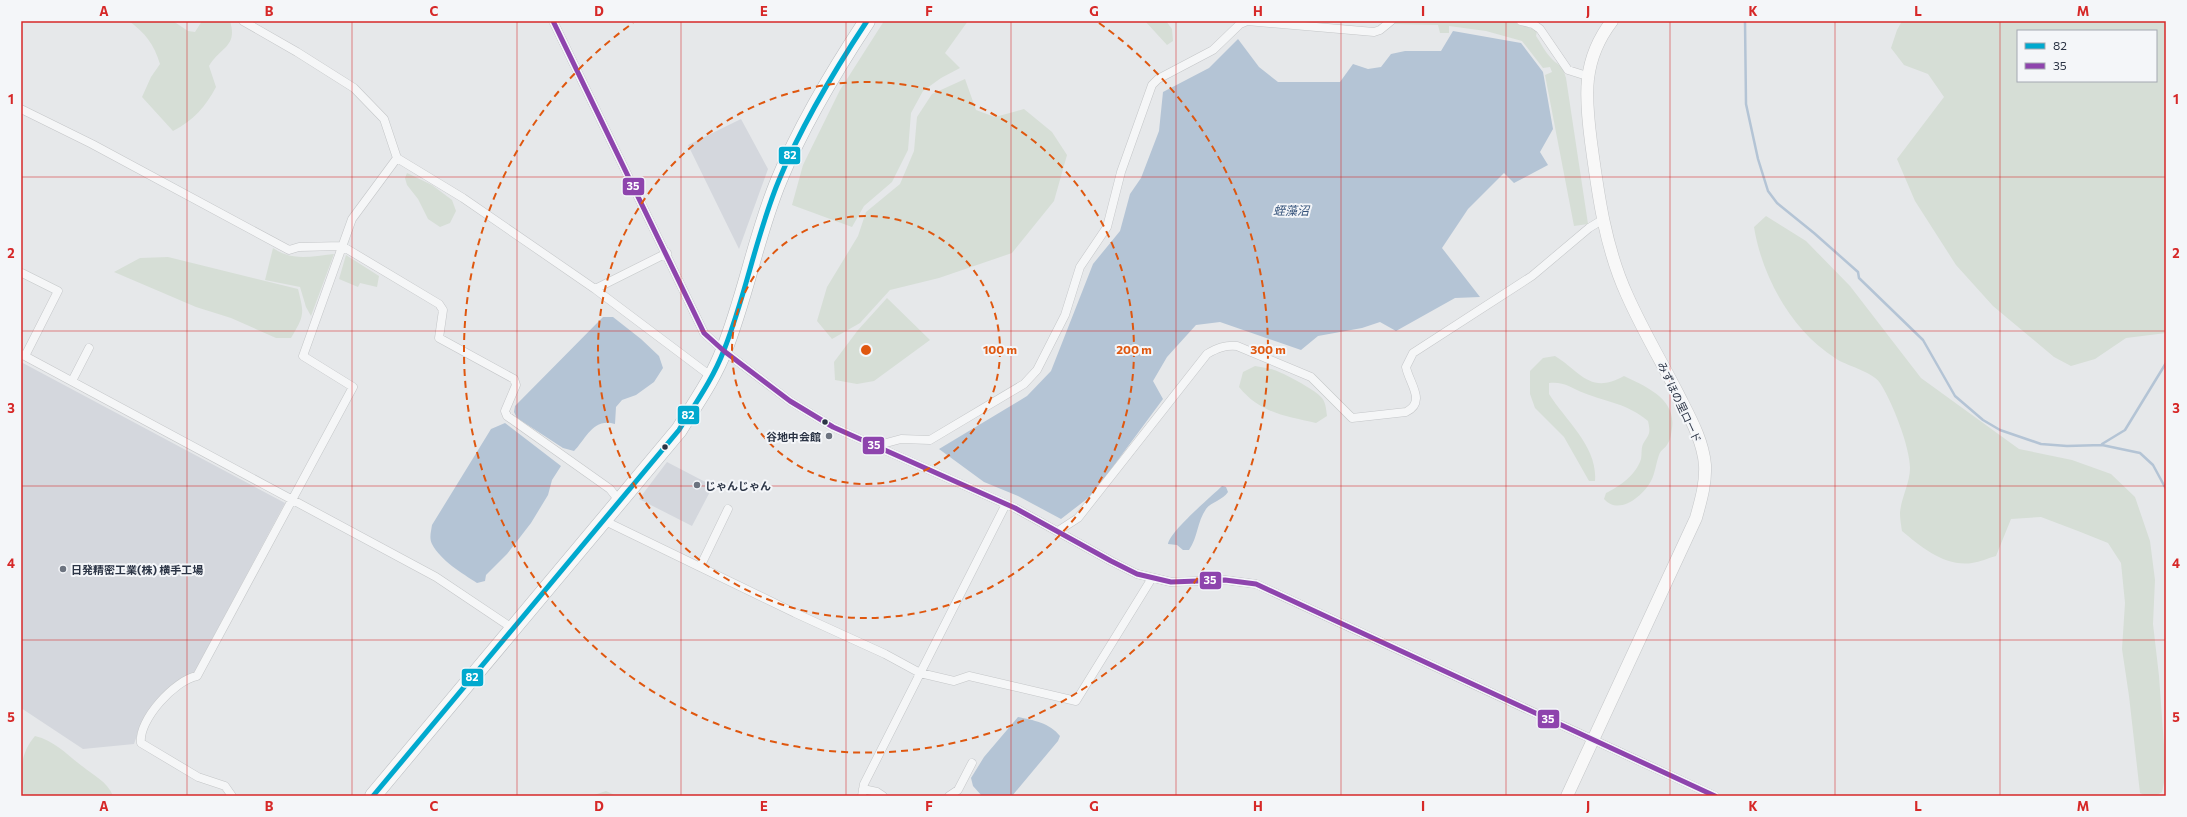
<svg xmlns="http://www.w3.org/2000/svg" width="2187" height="817" viewBox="0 0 2187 817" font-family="Commissioner,'Noto Sans JP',sans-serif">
<rect width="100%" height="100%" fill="#e6e8ea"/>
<!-- built -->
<path fill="#d4d7dd" d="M741,119L768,169L739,249L688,145Z
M21,362L285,503L195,671L186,677L140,727L134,744L83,749L21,708Z
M667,462L713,486L692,526L639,499Z"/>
<!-- green -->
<path fill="#d6ded6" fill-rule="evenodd" d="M129,21H173L188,31L195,32L202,21H230C238,47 220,47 209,66L216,87C206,106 193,121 173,131L142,97L151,77L160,64C154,44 145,33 129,21Z
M884,21H968L945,53L960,68L941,78L923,91L911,113L908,150L892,182L864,206L852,227L792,205L803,165L840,90Z
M1145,21H1166L1172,29L1173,41L1167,45Z
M1396,21H1513L1537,31L1536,36C1541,43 1545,52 1551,58C1559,67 1562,63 1566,78L1588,224L1574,226L1545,75L1552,72L1550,67L1543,68L1522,41L1486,31L1449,26V33H1440L1438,25L1392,24Z
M1902,21H2166V333L2126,338L2095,359L2071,366L2054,357L1993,306L1956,265L1915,201L1897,159L1944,97L1928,74L1904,65L1891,48L1897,30ZM2018,31H2156V81H2018Z
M965,79L976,110L995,117L1024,109L1052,132L1067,155L1054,201L1012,253L939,278L890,290L860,323L832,339L817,321L827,287L858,236L866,212L900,184L914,151L917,117L932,94Z
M407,173L432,185L452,200L456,211L450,223L440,227L428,219L418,199L407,185L405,178Z
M1766,216L1806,241L1850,286L1921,378L2019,449L2072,460L2111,474L2135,497L2150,541L2155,580L2153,624L2159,676L2166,773L2162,792C2155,797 2148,797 2140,793L2129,696L2122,649L2125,603L2121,563L2108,543L2078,531L2041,517L2011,519L1996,556C1988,558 1980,562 1972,563C1945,567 1921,547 1902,531C1901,525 1900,519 1900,513C1901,498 1910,483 1910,468C1910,447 1892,401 1880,383C1872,371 1846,366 1835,358C1792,331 1762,277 1754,227Z
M273,248C294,262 311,256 334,254L311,316L306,307L300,287L265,280Z
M346,255L379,276L377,287L360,283L358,287L339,279Z
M168,257L298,289C304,313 305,315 291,338H276L231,318L196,307L114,272L140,258Z
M887,298L930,340L874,381L857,384L835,380L834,362L858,330Z
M1555,356C1581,372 1590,395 1624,376C1647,387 1676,399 1672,428C1671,433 1671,439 1668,443C1666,448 1661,449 1659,455C1656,463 1655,474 1651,481C1643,496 1619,516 1604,499L1606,493C1620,486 1636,475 1641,459C1642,455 1641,448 1643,444C1649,434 1651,434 1648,421C1626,403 1609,403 1584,393C1572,388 1563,381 1549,383V394C1566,421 1598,447 1595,481H1589L1564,437L1535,408L1530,394V371L1543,358Z
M1255,366C1261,367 1268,368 1274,370C1282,372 1315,390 1320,396C1326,401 1326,409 1327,416L1316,423C1285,416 1260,413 1239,387L1243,372Z
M35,736C55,741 66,754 82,766C94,776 107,781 113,796H24C19,775 20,753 35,736Z
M606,791L617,796H591Z"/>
<!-- water -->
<path fill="#b4c4d5" d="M1453,31L1521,43L1543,72L1553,129L1540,152L1548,165L1514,183L1504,173L1468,209L1442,248L1480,297L1455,298L1396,331L1380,322L1362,328L1318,336L1301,350L1220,322L1196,325L1167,357L1153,381L1163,399L1092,495L1061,519L1018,496L984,482L939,449L1027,396L1051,371L1093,264L1120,231L1130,194L1141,178L1159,131L1163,92L1209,68L1238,39L1259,67L1278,82H1340L1353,64L1368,69L1381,67L1391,54L1405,51H1441Z
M603,317H613L641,339L659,356L663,368L654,382L636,395L622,400L616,407L615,424C593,417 586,439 574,451L563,448L517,418L514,412L515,406Z
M505,423L561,466L552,480L548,495L531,523L507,554L486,575L485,581L477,583C462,573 441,561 432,544C429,538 431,532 432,525L491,429Z
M1222,486L1226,487L1228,492C1223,500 1211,502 1206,509C1197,522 1198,537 1189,550H1183L1177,545L1168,544C1170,531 1211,497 1222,486Z
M1018,717C1033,720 1050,723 1060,736L1058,741L1012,796H982L973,786L971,778L984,757Z"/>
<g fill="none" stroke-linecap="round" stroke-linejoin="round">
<!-- stream -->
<path stroke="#b4c4d5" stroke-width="2.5" d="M1745,21L1746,104L1758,159L1768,191L1777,203L1814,233L1858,272L1859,278L1923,340L1955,396L1983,420L2000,430L2041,444L2067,446L2102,445L2140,453L2153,465L2166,489
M2102,444L2125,430L2166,363"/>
<defs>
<path id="street" d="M243,21L297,52L354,88L384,119L397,158L463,198L595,289L712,377
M553,21L704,333L724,351L790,401L833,427L1015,508L1111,561L1137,574L1171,582L1225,580L1256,584L1715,796
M1521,21L1533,24L1540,29L1568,70L1587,76
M21,109L92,144L289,250L299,247L342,246L439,304L443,310L439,338L514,379L516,385L505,411L507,416L610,489L620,502
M22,273L58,291L25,356
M595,289L667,253
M21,354L436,577L512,628
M72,381L89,348
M875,446L901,439L930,440L1024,384L1037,370L1065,315L1080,267L1107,227L1121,172L1152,85L1158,79L1213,50L1240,24L1247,21L1374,32L1380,30L1391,21
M605,521L795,613L885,654L920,673L954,681L969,676L1076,701L1152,578
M1058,531L1078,518L1207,354C1217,348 1225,345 1237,346L1311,377L1352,418L1406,412C1427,402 1409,383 1406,367L1413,353L1532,276L1589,228L1602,220
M700,567L728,509
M863,789L877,792L883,796
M232,796L225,786L198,777L141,743C138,720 175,680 197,676L353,387L303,356L352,219L397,158
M862,796L864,784L1006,504
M949,796L958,790L972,763"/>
<path id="secondary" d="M1567,796L1696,518C1701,500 1706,483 1705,465C1703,440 1689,416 1678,394C1661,361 1642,329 1627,295C1605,247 1598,194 1591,142C1585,96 1582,60 1612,21"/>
<path id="highway" d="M373,796L679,430C695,404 713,379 724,350C746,295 756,235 779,180C802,124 834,71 867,21"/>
</defs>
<!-- street casing -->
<use href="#street" stroke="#c4c6c8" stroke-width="9"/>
<!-- secondary casing -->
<use href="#secondary" stroke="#c4c6c8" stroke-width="13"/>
<!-- highway casing -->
<use href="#highway" stroke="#b8bbbf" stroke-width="17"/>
<!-- street -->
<use href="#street" stroke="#f5f6f7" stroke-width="8"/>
<!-- secondary -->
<use href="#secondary" stroke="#f8f8f8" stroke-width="12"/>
<!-- highway -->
<use href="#highway" stroke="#f8f8f8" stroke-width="16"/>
<defs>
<path id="bus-1" d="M373,796L679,430C695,404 713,379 724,350C746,295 756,235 779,180C802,124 834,71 867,21"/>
<path id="bus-2" d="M553,21L704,333L724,351L790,401L833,427L1015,508L1111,561L1137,574L1171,582L1225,580L1256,584L1715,796"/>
</defs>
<!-- bus-1 casing -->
<use href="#bus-1" stroke="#f4f6f9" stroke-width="8"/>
<!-- bus-2 casing -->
<use href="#bus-2" stroke="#f4f6f9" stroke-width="8"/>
<!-- bus-1 -->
<use href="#bus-1" stroke="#00a9ce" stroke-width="5"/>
<!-- bus-2 -->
<use href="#bus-2" stroke="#8e44ad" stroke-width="5"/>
</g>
<!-- grid -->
<path fill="none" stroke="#d62828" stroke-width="1" stroke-opacity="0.55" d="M187,21V796M352,21V796M517,21V796M681,21V796M846,21V796M1011,21V796M1176,21V796M1341,21V796M1506,21V796M1670,21V796M1835,21V796M2000,21V796M21,177H2166M21,331H2166M21,486H2166M21,640H2166"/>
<!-- distance rings -->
<g fill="none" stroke="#df570f" stroke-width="2" stroke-dasharray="7 5">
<circle cx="866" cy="350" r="134"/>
<circle cx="866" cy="350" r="268"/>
<path d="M1099 23A402 402 0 1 1 633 23"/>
</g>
<!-- markers -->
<g fill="#2b3445" stroke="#f4f6f9" stroke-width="1.5">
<circle cx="825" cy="422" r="3.5"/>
<circle cx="665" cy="447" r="3.5"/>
</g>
<g fill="#6c737f" stroke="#f4f6f9" stroke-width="1.5">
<circle cx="829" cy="436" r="4"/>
<circle cx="697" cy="485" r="4"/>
<circle cx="63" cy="569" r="4"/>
</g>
<g text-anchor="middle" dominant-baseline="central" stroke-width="4" stroke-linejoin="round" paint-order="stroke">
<!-- street labels -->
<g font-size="11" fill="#2b3445" stroke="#f4f6f9">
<text transform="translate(1680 402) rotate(65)">みずほの里ロード</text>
</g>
<!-- poi labels -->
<g font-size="11" font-weight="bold" fill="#2b3445" stroke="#f4f6f9" text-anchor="start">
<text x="821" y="436" text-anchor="end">谷地中会館</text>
<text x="705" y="485">じゃんじゃん</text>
<text x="71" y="569">日発精密工業(株) 横手工場</text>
</g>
<!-- water labels -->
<g font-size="12" font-style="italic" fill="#34527a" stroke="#f4f6f9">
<text x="1291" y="210">蛭藻沼</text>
</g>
</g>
<circle cx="866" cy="350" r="6" fill="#df570f" stroke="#f4f6f9" stroke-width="2"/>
<g font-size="12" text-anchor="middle" font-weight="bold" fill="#df570f" stroke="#f4f6f9" stroke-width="4" stroke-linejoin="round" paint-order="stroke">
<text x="1000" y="354">100 m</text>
<text x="1134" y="354">200 m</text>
<text x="1268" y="354">300 m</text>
</g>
<g stroke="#f4f6f9" stroke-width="1.5">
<rect x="778" y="146" width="23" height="19" rx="4" fill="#00a9ce"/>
<rect x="622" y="177" width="23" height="19" rx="4" fill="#8e44ad"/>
<rect x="677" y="405" width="23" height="20" rx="4" fill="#00a9ce"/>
<rect x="862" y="436" width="23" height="19" rx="4" fill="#8e44ad"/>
<rect x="1199" y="571" width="23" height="19" rx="4" fill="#8e44ad"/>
<rect x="461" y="668" width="23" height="19" rx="4" fill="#00a9ce"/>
<rect x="1537" y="709" width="23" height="20" rx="4" fill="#8e44ad"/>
</g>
<g font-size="11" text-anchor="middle" font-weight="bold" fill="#fff">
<text x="790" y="159">82</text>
<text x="633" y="190">35</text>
<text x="688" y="419">82</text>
<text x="874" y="449">35</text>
<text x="1210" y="584">35</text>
<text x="472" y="681">82</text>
<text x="1548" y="723">35</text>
</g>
<!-- border -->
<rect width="2187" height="817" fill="none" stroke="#f4f6f9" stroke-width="44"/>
<!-- legend -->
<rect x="2017" y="30" width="140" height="52" fill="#f4f6f9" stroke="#a4a8b1"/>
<rect x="2025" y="43" width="20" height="6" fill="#00a9ce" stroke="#a4a8b1"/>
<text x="2053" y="50" font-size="12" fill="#2b3445">82</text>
<rect x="2025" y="63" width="20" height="6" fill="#8e44ad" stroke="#a4a8b1"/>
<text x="2053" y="70" font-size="12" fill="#2b3445">35</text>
<rect x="22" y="22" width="2143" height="773" fill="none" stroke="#d62828" stroke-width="1.5"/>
<g font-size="13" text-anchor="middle" font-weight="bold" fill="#d62828">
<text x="104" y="16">A</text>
<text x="269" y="16">B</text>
<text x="434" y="16">C</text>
<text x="599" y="16">D</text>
<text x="764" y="16">E</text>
<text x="929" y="16">F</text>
<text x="1094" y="16">G</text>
<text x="1258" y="16">H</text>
<text x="1423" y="16">I</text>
<text x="1588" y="16">J</text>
<text x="1753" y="16">K</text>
<text x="1918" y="16">L</text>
<text x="2083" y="16">M</text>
<text x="11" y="104">1</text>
<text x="2176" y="104">1</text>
<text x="11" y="258">2</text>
<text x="2176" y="258">2</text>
<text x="11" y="413">3</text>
<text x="2176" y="413">3</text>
<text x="11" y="568">4</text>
<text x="2176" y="568">4</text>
<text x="11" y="722">5</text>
<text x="2176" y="722">5</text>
<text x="104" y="811">A</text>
<text x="269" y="811">B</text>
<text x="434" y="811">C</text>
<text x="599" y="811">D</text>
<text x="764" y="811">E</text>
<text x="929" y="811">F</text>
<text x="1094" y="811">G</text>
<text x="1258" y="811">H</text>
<text x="1423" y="811">I</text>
<text x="1588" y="811">J</text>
<text x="1753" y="811">K</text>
<text x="1918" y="811">L</text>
<text x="2083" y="811">M</text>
</g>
</svg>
